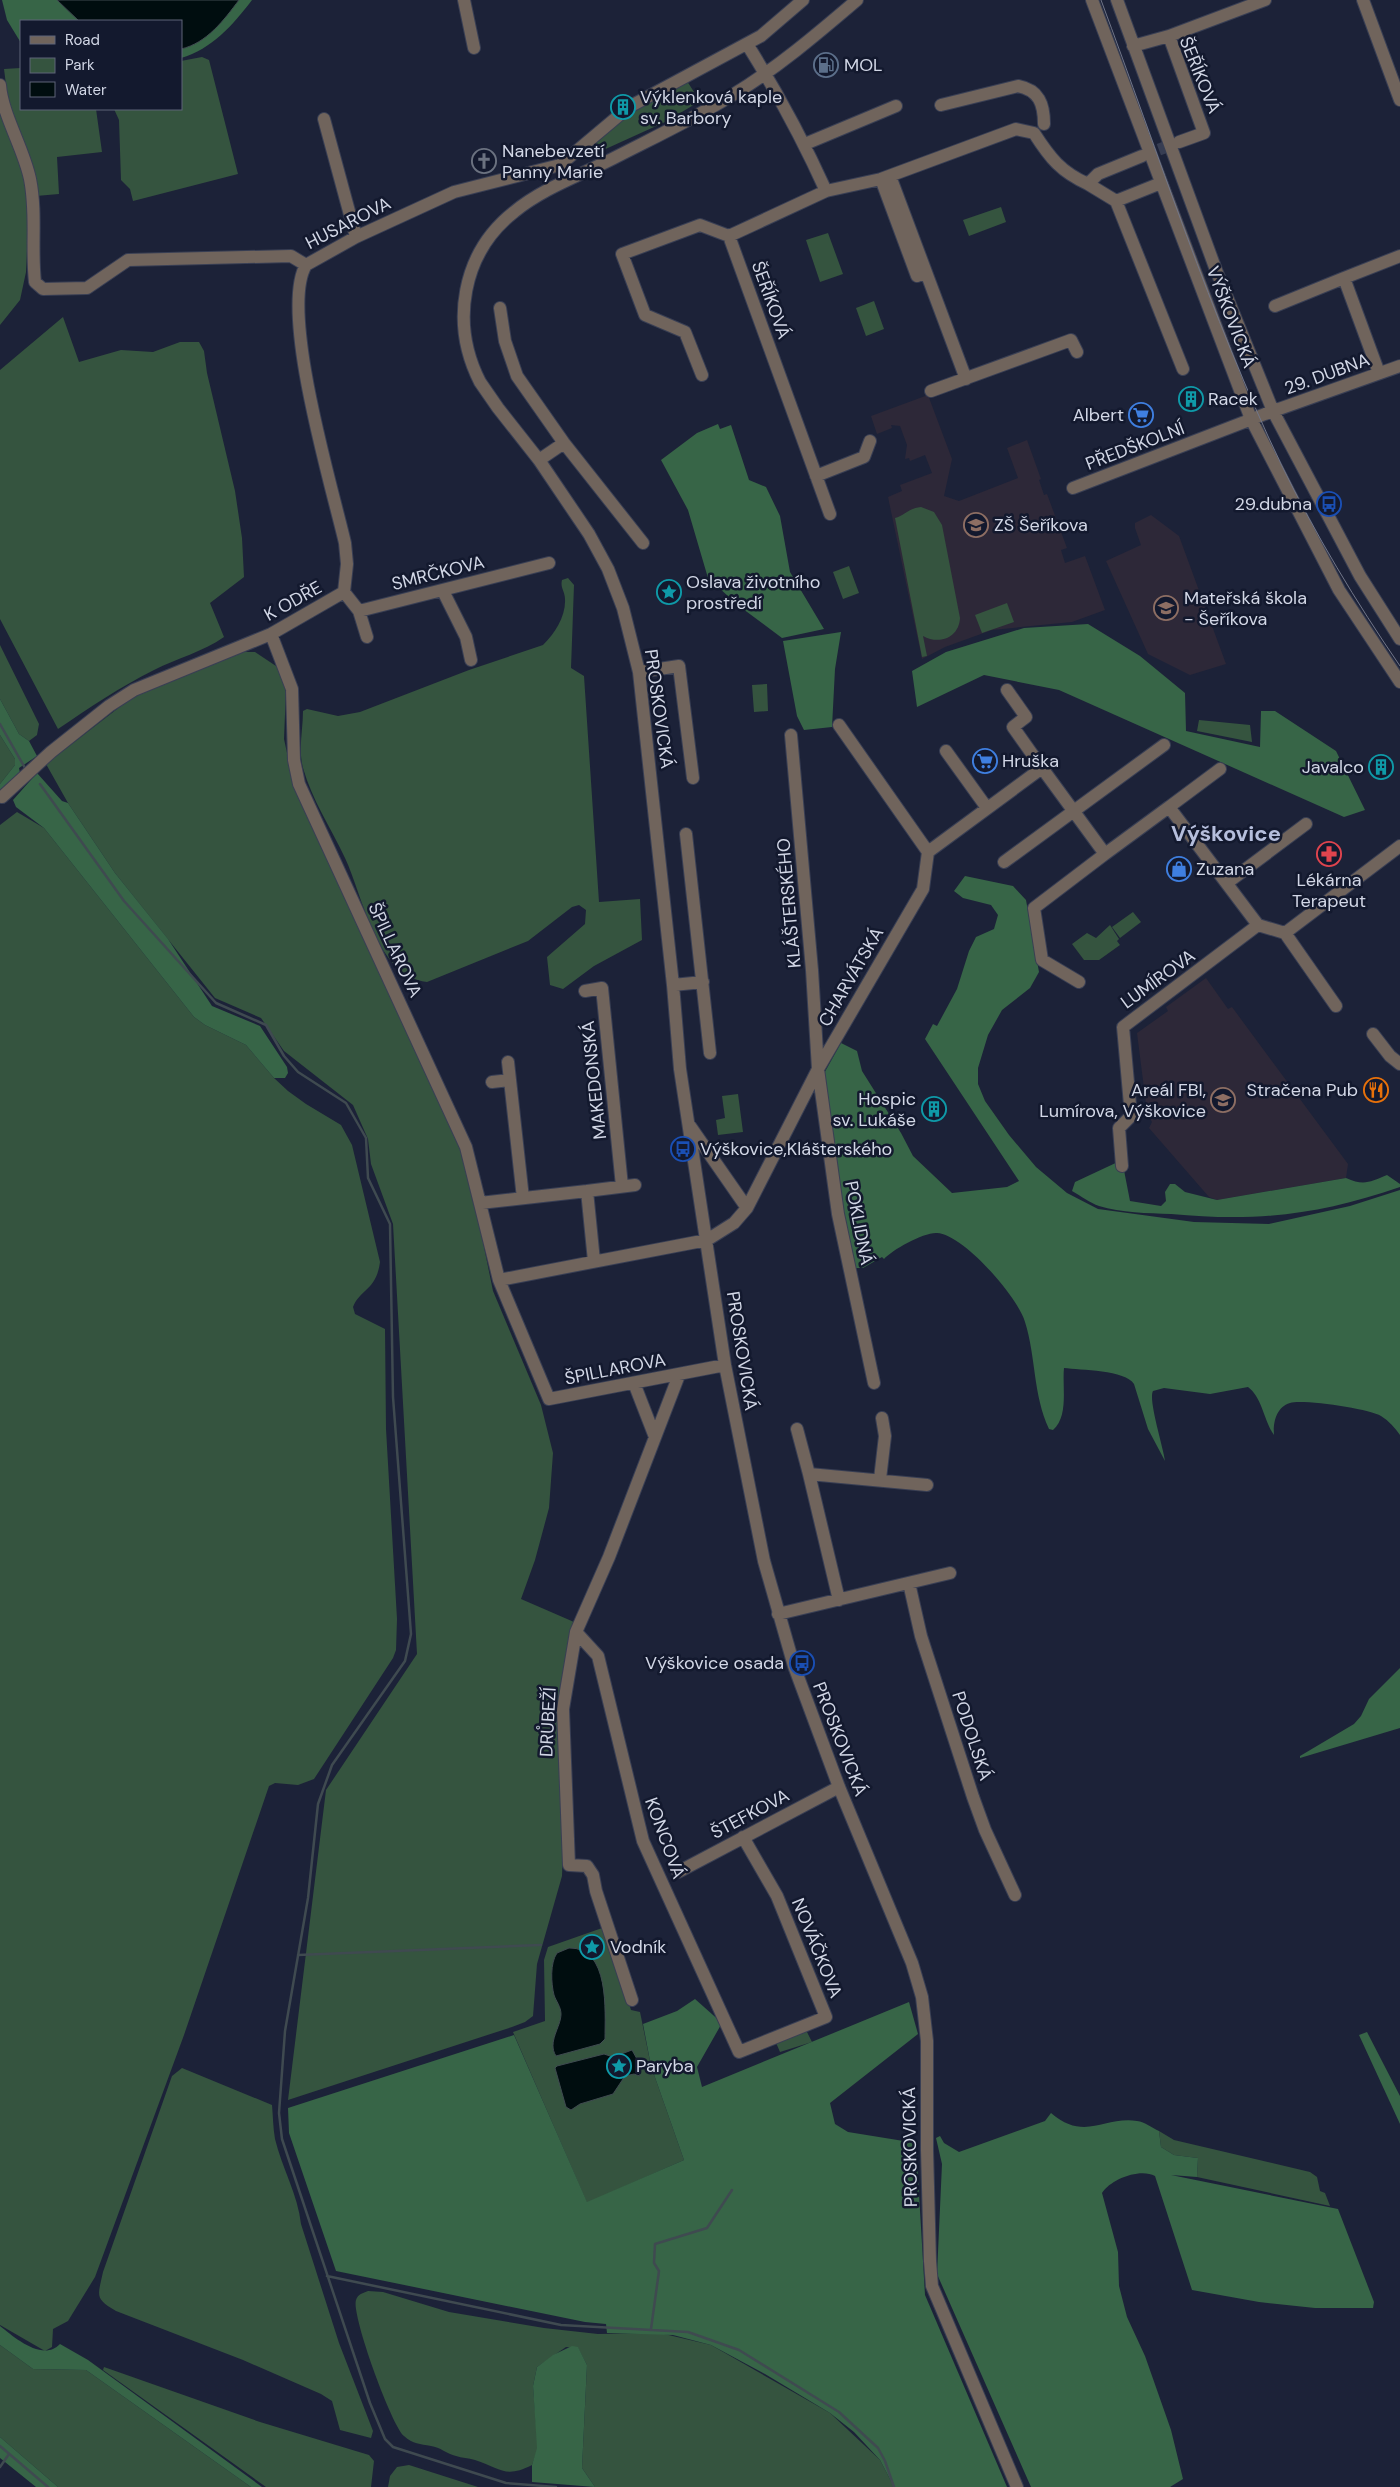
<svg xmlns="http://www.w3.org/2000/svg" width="1400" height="2487" viewBox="0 0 1400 2487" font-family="'DM Sans',sans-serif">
<rect width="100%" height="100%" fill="#1c2238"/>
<!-- education -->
<path fill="#2d2838" d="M928,395L952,459L944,496L959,501L1018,478L1007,448L1027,440L1041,479L1039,480L1044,495L1047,494L1067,548L1061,550L1065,563L1085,556L1105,610L1072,622L992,630L945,647L922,659L888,497L902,491L900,485L932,473L925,455L910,461L909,458L905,459L907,445L900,426L891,425L892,428L877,434L871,416Z
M1151,515L1179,536L1226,664L1190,675L1148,654L1106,561L1141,545L1135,528V523Z
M1206,978L1228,1009L1232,1007L1348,1164L1346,1178L1217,1200L1209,1197L1149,1128L1152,1122L1147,1112L1137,1033L1168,1011L1166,1007Z"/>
<!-- green -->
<path fill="#35543f" d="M202,57L209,60L238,174L133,201L130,189L121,180L119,120L114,109H181V61Z
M21,68V109H96L102,152L57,157L59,194L36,196L9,108L4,69Z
M687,81L694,92L697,103L665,122L599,152L595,144L636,109Z
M0,95L21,161L29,209L26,272L20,300L0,325Z
M1001,207L1006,222L969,236L963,220Z
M828,233L843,274L820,282L806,240Z
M874,301L884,329L866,336L856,308Z
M63,317L79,362L121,350L153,352L180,342H199L204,351L207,373L235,491L242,538L244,577L210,603L224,637C203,652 177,658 154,670C120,687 89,708 58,729L0,619V370Z
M921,507L934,512L942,525L960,618C959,638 939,645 923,636L927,656L922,657L895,518C904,516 909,508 921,507Z
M849,566L859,593L843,599L833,572Z
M568,578L574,585L571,668L584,676L599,902L640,899L642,940L594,966L563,989L550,985L547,957L585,924L586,910L579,905L572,907L528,941L427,982C376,976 363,896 345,858C331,828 312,800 303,768C298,749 303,730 303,711L307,709L338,716L360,712L469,670L543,645C555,633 566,616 565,599C565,591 560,588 562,580Z
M1007,603L1014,622L982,633L975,615Z
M0,645L39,724L37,735L29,741L19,734L0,699Z
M241,652H255L279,668L286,690L284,739L294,785L465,1154L493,1291L541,1405L553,1453L549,1508L535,1560L521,1599L574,1622L558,1705L563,1849L562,1876L537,1964L533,2016L525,2022L512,2027L288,2100L326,1790L417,1654L393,1224L371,1164L368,1139L353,1105L284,1051L261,1018L215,998L115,873L68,803L46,764L139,692Z
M767,684L768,711L754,712L752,685Z
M1199,720L1250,725L1252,742L1197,731Z
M0,735L15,759V765L0,784Z
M17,812L44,828L194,1017L205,1025L246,1045L274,1078L288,1091L306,1104L341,1125L352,1145L380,1262C376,1291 361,1288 353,1307L355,1314L385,1329L386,1429L397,1619L396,1650L393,1658L314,1779L298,1785L275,1783L269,1786L184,2035L95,2277L68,2321L53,2329L52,2347L45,2351L0,2325V825Z
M1133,912L1141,922L1120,938L1112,927Z
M1110,925L1119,939L1117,941L1120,945L1099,960H1084L1072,944L1087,933L1096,938Z
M738,1094L743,1132L718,1135L716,1120L725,1118L722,1096Z
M605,1927L631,2010L640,2012L651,2066L684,2160L587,2203L513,2032L545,2021L544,1960L548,1947Z
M804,2026L812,2042L780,2052L774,2038Z
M182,2068L272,2105C273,2116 273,2128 275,2139C282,2168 298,2195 301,2224L339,2343L373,2431L371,2438L340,2430L332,2401L321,2394L243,2360L116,2311C94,2298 98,2296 103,2272L172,2076Z
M1159,2131L1174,2140L1310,2172L1317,2177L1320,2191L1325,2193L1330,2206L1197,2177L1198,2158L1174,2155L1161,2147Z
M368,2291L383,2292L449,2312L544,2328L598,2334L660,2333L711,2345L830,2413L880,2460L894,2487H595L582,2468L587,2365L578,2348L566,2347L537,2367L533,2386L538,2448L532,2465C505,2479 500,2468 475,2460C468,2458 462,2458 456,2456C447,2454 440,2447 431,2446C420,2444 413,2444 404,2436C391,2424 351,2314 356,2300C358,2294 363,2293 368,2291Z
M0,2345L33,2369L86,2370L251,2487H58L0,2437Z
M104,2367L260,2422L369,2455L374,2461L371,2487H266L103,2370Z
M409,2465L478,2487H388L390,2476L397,2467Z"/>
<!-- forest -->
<path fill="#376547" d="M2,0H57L79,21H21V43L7,20Z
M239,0H252C233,25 212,49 181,58V49C207,43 223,19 239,0Z
M718,424L720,429L731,425L749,480L766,487L780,516L790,572L824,629L782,638L739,606L708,578L688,510L661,460L697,433Z
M1088,624L1140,656L1185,693L1186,731L1260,747L1261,711H1275L1336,751L1365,810L1344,817L1059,690L984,675L917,707L912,671L946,652L1024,628Z
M841,632L835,669L832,727L804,730L797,716L783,641Z
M0,699L19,734L29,741L37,756L19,768L20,773L0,794V784L15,765V759L0,735Z
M37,773L62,801L68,803L115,873L168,939L212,1006L260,1026L287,1067L288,1073L285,1078H274L246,1045L205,1025L194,1017L44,828L16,807L13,800Z
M965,876L1013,886L1026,900L1039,972L1030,988L1002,1010L988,1035L978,1068V1084L985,1101L1009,1135L1036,1167L1067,1193L1098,1209L1194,1222L1269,1224L1350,1206L1400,1190V1435C1395,1428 1389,1421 1381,1416C1370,1409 1303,1399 1290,1403C1276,1407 1273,1423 1274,1435C1264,1421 1262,1397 1248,1387L1210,1394L1164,1388L1153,1391C1148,1400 1163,1446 1165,1461L1148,1429L1134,1384C1126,1370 1080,1370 1064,1368C1062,1387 1069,1416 1053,1430L1049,1429C1033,1395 1036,1357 1025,1322C1018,1297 963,1234 937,1233C924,1232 892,1250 884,1259L882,1257L863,1268H850L822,1077L841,1043L857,1051L862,1071L901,1133L913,1156L952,1193L1007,1187L1019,1181L925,1039L933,1024L937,1026L957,989L969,951L976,937L994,929L998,915L991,905L963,898L954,891Z
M1122,1160L1130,1201L1161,1206L1166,1201L1165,1192L1170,1184H1175L1185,1192L1217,1200L1346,1178C1364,1186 1370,1182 1387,1175L1400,1184V1187C1319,1215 1257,1222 1171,1214C1148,1213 1121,1213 1099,1206C1090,1203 1081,1196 1072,1191L1075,1182Z
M1400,1668V1728L1300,1758V1756L1354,1724L1361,1716L1369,1699Z
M695,1999L722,2023L697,2067L702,2087L909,2002L918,2034L830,2103L835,2124L848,2132L916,2143L925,2295L1007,2487H894L880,2460L854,2432L830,2413L765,2374L711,2345L673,2335L607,2333L606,2324L585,2322L336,2271L289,2133L288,2108L514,2035L587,2202L684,2160L651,2066L643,2024L677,2011Z
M1367,2032L1400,2096V2124L1359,2035Z
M1051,2113C1085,2142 1104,2116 1137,2121C1145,2122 1152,2128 1159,2131L1161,2147L1174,2155L1198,2158L1197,2177L1171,2175L1338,2209L1374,2302L1373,2308H1315L1259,2302L1192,2290L1155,2176C1140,2168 1111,2179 1102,2193L1118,2252L1119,2286L1127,2317L1145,2356L1171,2430L1183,2479L1170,2487H1031L937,2274L942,2164L936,2138L940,2136L944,2143L959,2152L1045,2121Z
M0,2326C15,2338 43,2362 60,2344L88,2360L262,2487H251L86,2370L33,2369L0,2345Z
M572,2346L578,2347L587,2365L582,2468L595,2487L532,2482V2465L537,2448L533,2386L537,2367L553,2355Z
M0,2437L58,2487H36L0,2458Z"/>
<!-- water -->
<path fill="#000d0f" stroke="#3f4a50" d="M57,0H239C224,20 207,43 181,49V21H79Z
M569,1948C610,1947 605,2011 605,2039L600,2044L556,2056C547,2042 561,2027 561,2014C561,2007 556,2001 554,1995C551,1983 550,1963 557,1953Z
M632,2050L637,2059L640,2076L634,2074L625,2076L613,2094L580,2104L571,2110L566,2107L555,2068L557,2066L604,2054L613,2057Z"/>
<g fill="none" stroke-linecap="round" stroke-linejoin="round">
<!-- stream -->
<path stroke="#3f4a50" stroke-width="2.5" d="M0,724L25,768
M40,784L124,901L216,1003L266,1025L284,1056L298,1072L346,1103L366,1138L368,1178L390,1224L393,1397L411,1634L405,1661L332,1765L318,1804L308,1898L285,2031L279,2113L282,2139L370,2403L385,2439L393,2447L506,2483L556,2487
M298,1955L541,1945
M327,2276L561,2325L688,2332L739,2350L839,2412L878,2448L885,2461L894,2487
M651,2329L659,2271L654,2263L655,2244L707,2228L732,2190
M0,2446L48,2487
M0,2467L9,2454"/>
<!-- minor-tunnel -->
<path stroke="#373d52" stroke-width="12" stroke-dasharray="12 6" stroke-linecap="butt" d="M1142,156L1179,142"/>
<defs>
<path id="minor" d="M464,0L474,48
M857,0C816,35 776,69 731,96C693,119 653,138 614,158C581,175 543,188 514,212C462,253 450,323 480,382L498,408L539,460L589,534L608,569L623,608L639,672L673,985L680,1069L725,1365L764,1561L794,1666L839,1787L912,1963L922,1997L927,2041V2150L930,2261L932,2286L1017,2487
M1092,0L1251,419L1339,590L1400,682
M1117,0L1216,270L1273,411L1360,576L1400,639
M1363,0L1400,100
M1169,36L1265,0
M747,44C777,92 803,140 826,191
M1133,46L1169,36L1204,133L1179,142
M0,85C2,114 24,149 30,179C37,214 31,247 35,282L43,289L87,288L128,260L291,256L306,265
M941,105L1018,86C1039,90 1044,104 1044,124
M324,119L356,237
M805,144L896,106
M890,176L966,379
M881,179L917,276L926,272
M1088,184L1116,201L1183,369
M1116,201L1161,183
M729,236L826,191L881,179L1016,129L1034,133C1050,158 1061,172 1088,184L1098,174L1142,156
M729,236L830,514
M306,265L356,237L454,192L560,165L629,107L761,36L803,0
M1275,306L1344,278
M500,308L505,341L517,376L564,443L643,543
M1379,373L1344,278L1400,256
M702,375L685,332L645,315L622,254L700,225L729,236
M931,391L1071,340L1077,352
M539,460L564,443
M816,476L864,457L870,441
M1073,488L1265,414L1400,366
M443,591L466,637L471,660
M344,592L359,611L549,563
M359,611L367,637
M271,634L292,689L294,760L299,784L466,1147L499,1280L549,1399L725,1365
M639,672L679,666L693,778
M1007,690L1026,717L1013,727L1042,768
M791,735L812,970L818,1069L838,1214L874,1383
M946,751L987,808
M2,797L51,752L109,706L134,690L271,634L344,592L347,564L345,543C332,487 279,310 306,265
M1169,807L1220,769
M686,834L710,1053
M928,852L1042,768L1105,854L1169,807L1258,925L1285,933L1400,846
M1004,862L1164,745
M1227,883L1306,824
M1285,933L1336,1006
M1079,982L1042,960L1034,908L1105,854
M673,985L703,982
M585,991L602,988L622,1186
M1373,1034L1390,1056L1400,1064
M508,1062L523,1198
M492,1082L510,1080
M690,1126L747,1208
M1122,1166L1119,1128L1131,1116L1123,1027L1258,925
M480,1203L587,1191
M594,1261L587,1191L635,1185
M499,1280L707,1240L734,1223L747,1208L818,1069L923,889L928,852L839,725
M634,1383L655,1437
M797,1429L809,1474L927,1485
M809,1474L839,1600
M880,1479L885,1436L882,1418
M909,1583L921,1636L973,1797L985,1830L1015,1895
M778,1614L950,1573
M576,1632L598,1656L643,1841L739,2052L826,2017L777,1896L743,1837
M678,1872L839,1787
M632,2000L596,1891L593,1875L587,1866L569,1865L563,1709L576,1632L609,1557L679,1375"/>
</defs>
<!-- minor casing -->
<use href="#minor" stroke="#393f54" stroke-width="14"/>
<!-- minor -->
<use href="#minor" stroke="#70645c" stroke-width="12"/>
<!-- tram -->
<path stroke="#717689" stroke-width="1" d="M1101,0C1159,155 1210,315 1281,464C1315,534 1356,602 1400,666"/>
</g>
<!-- icons -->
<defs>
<symbol id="fuel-ring" viewBox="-11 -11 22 22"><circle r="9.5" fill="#13192e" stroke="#5c6f8a" stroke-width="1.5"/><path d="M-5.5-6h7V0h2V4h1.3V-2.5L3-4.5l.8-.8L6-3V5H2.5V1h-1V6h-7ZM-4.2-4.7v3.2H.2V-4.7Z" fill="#5c6f8a"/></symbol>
<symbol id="building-ring" viewBox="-11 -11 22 22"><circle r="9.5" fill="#13192e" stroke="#0f9aa8" stroke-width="1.5"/><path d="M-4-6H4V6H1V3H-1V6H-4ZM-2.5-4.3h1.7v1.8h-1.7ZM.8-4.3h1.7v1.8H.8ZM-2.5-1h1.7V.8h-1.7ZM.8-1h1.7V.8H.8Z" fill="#0f9aa8"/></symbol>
<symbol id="church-ring" viewBox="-11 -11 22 22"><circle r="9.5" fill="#13192e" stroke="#6b7280" stroke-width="1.5"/><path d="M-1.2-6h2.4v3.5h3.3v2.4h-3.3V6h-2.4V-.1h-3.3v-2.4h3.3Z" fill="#6b7280"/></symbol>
<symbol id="supermarket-ring" viewBox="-11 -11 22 22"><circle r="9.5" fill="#13192e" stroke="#3f7fe0" stroke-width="1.5"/><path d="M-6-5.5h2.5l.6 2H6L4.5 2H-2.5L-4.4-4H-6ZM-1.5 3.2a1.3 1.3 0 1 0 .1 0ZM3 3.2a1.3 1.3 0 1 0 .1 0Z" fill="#3f7fe0"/></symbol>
<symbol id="bus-ring" viewBox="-11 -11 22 22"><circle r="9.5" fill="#13192e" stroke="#1a4fb4" stroke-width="1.5"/><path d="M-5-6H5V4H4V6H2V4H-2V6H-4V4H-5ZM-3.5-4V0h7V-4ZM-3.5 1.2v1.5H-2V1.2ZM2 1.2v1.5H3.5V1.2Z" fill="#1a4fb4"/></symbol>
<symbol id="school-ring" viewBox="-11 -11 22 22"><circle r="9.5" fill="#13192e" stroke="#8d6e63" stroke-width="1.5"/><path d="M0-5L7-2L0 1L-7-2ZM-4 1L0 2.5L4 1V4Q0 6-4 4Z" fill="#8d6e63"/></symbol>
<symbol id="sight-ring" viewBox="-11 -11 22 22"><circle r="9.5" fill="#13192e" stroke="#0f9aa8" stroke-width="1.5"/><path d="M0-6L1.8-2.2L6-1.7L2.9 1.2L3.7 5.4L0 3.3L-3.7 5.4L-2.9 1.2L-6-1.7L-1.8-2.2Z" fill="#0f9aa8"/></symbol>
<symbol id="pharmacy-ring" viewBox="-11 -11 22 22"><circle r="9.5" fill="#13192e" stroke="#e0444e" stroke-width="1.5"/><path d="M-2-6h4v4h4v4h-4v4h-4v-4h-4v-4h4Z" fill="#e0444e"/></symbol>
<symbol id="shop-ring" viewBox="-11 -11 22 22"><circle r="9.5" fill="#13192e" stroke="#3f7fe0" stroke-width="1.5"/><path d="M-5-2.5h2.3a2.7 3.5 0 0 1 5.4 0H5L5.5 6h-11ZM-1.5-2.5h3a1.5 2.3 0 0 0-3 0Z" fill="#3f7fe0"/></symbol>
<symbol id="restaurant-ring" viewBox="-11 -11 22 22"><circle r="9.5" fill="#13192e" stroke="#e8710a" stroke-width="1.5"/><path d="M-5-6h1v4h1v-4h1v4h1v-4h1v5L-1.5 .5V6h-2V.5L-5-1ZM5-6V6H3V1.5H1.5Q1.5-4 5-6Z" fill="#e8710a"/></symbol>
<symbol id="university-ring" viewBox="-11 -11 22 22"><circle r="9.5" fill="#13192e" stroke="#8d6e63" stroke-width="1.5"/><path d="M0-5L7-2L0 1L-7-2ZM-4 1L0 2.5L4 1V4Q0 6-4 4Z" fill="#8d6e63"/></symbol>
</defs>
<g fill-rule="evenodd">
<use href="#fuel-ring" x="812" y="51" width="28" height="28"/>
<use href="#building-ring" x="609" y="93" width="28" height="28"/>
<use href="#church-ring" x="470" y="147" width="28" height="28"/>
<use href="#building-ring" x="1177" y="385" width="28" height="28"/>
<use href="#supermarket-ring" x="1127" y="401" width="28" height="28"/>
<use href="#bus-ring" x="1315" y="490" width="28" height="28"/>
<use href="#school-ring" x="962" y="511" width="28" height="28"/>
<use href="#sight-ring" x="655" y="578" width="28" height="28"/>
<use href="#school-ring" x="1152" y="594" width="28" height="28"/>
<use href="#supermarket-ring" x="971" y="747" width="28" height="28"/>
<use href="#building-ring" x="1367" y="753" width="28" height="28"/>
<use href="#pharmacy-ring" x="1315" y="840" width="28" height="28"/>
<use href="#shop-ring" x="1165" y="855" width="28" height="28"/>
<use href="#restaurant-ring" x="1362" y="1076" width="28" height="28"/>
<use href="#university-ring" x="1209" y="1086" width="28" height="28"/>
<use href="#building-ring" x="920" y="1095" width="28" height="28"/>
<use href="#bus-ring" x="669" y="1135" width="28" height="28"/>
<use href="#bus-ring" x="788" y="1649" width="28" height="28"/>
<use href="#sight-ring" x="578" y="1933" width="28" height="28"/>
<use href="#sight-ring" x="605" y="2052" width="28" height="28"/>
</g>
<g text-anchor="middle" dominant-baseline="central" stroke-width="5" stroke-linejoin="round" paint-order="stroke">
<!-- poi labels -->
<g font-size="18" fill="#d2d7e6" stroke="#13192e" text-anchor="start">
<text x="844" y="65">MOL</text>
<text x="640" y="97">Výklenková kaple<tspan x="640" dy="21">sv. Barbory</tspan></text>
<text x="502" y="151">Nanebevzetí<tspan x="502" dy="21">Panny Marie</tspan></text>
<text x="1208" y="399">Racek</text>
<text x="1124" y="415" text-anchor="end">Albert</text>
<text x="1312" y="504" text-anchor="end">29.dubna</text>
<text x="994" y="525">ZŠ Šeříkova</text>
<text x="686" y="582">Oslava životního<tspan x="686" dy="21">prostředí</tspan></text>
<text x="1184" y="598">Mateřská škola<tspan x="1184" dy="21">- Šeříkova</tspan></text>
<text x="1002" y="761">Hruška</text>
<text x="1364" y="767" text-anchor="end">Javalco</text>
<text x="1196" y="869">Zuzana</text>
<text x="1329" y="880" text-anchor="middle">Lékárna<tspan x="1329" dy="21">Terapeut</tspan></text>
<text x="1206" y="1090" text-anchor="end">Areál FBI,<tspan x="1206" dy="21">Lumírova, Výškovice</tspan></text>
<text x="1358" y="1090" text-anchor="end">Stračena Pub</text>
<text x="916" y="1099" text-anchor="end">Hospic<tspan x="916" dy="21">sv. Lukáše</tspan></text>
<text x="700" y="1149">Výškovice,Klášterského</text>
<text x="784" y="1663" text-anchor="end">Výškovice osada</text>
<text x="610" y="1947">Vodník</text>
<text x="636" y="2066">Paryba</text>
</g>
<!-- street labels -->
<g font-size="18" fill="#d2d7e6" stroke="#13192e">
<text transform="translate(1200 75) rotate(68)">ŠEŘÍKOVÁ</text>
<text transform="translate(348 223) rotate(-27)">HUSAROVA</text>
<text transform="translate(771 300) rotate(70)">ŠEŘÍKOVÁ</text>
<text transform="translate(1231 317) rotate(69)">VÝŠKOVICKÁ</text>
<text transform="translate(1327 374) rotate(-20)">29. DUBNA</text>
<text transform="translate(1135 446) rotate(-21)">PŘEDŠKOLNÍ</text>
<text transform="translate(438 573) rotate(-14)">SMRČKOVA</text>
<text transform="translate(293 601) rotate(-29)">K ODŘE</text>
<text transform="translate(659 709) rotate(82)">PROSKOVICKÁ</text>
<text transform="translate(789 903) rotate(-95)">KLÁŠTERSKÉHO</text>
<text transform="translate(395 950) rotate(65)">ŠPILLAROVA</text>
<text transform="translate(851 977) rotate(-60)">CHARVÁTSKÁ</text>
<text transform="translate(1158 979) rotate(-36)">LUMÍROVA</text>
<text transform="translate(594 1080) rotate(-96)">MAKEDONSKÁ</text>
<text transform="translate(859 1223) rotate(79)">POKLIDNÁ</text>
<text transform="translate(742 1351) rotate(81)">PROSKOVICKÁ</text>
<text transform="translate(615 1369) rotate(-11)">ŠPILLAROVA</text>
<text transform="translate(548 1722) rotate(-87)">DRŮBEŽÍ</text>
<text transform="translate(972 1736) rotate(72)">PODOLSKÁ</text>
<text transform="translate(840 1739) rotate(69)">PROSKOVICKÁ</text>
<text transform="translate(750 1814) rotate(-28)">ŠTEFKOVA</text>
<text transform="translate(665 1838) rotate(70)">KONCOVÁ</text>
<text transform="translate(817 1948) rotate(68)">NOVÁČKOVA</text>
<text transform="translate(910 2147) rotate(-91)">PROSKOVICKÁ</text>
</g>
<!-- district labels -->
<g font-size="22" font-weight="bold" fill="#b5bedc" stroke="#13192e">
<text x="1226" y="833">Výškovice</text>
</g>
</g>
<!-- legend -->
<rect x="20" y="20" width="162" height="90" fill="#13192e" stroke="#5f6578"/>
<rect x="30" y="36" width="25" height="8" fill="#70645c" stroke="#5f6578"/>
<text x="65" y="45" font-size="15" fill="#d2d7e6">Road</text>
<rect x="30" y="58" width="25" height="15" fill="#35543f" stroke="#5f6578"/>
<text x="65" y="70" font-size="15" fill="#d2d7e6">Park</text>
<rect x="30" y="82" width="25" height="15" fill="#000d0f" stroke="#5f6578"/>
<text x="65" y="95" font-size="15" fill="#d2d7e6">Water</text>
</svg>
